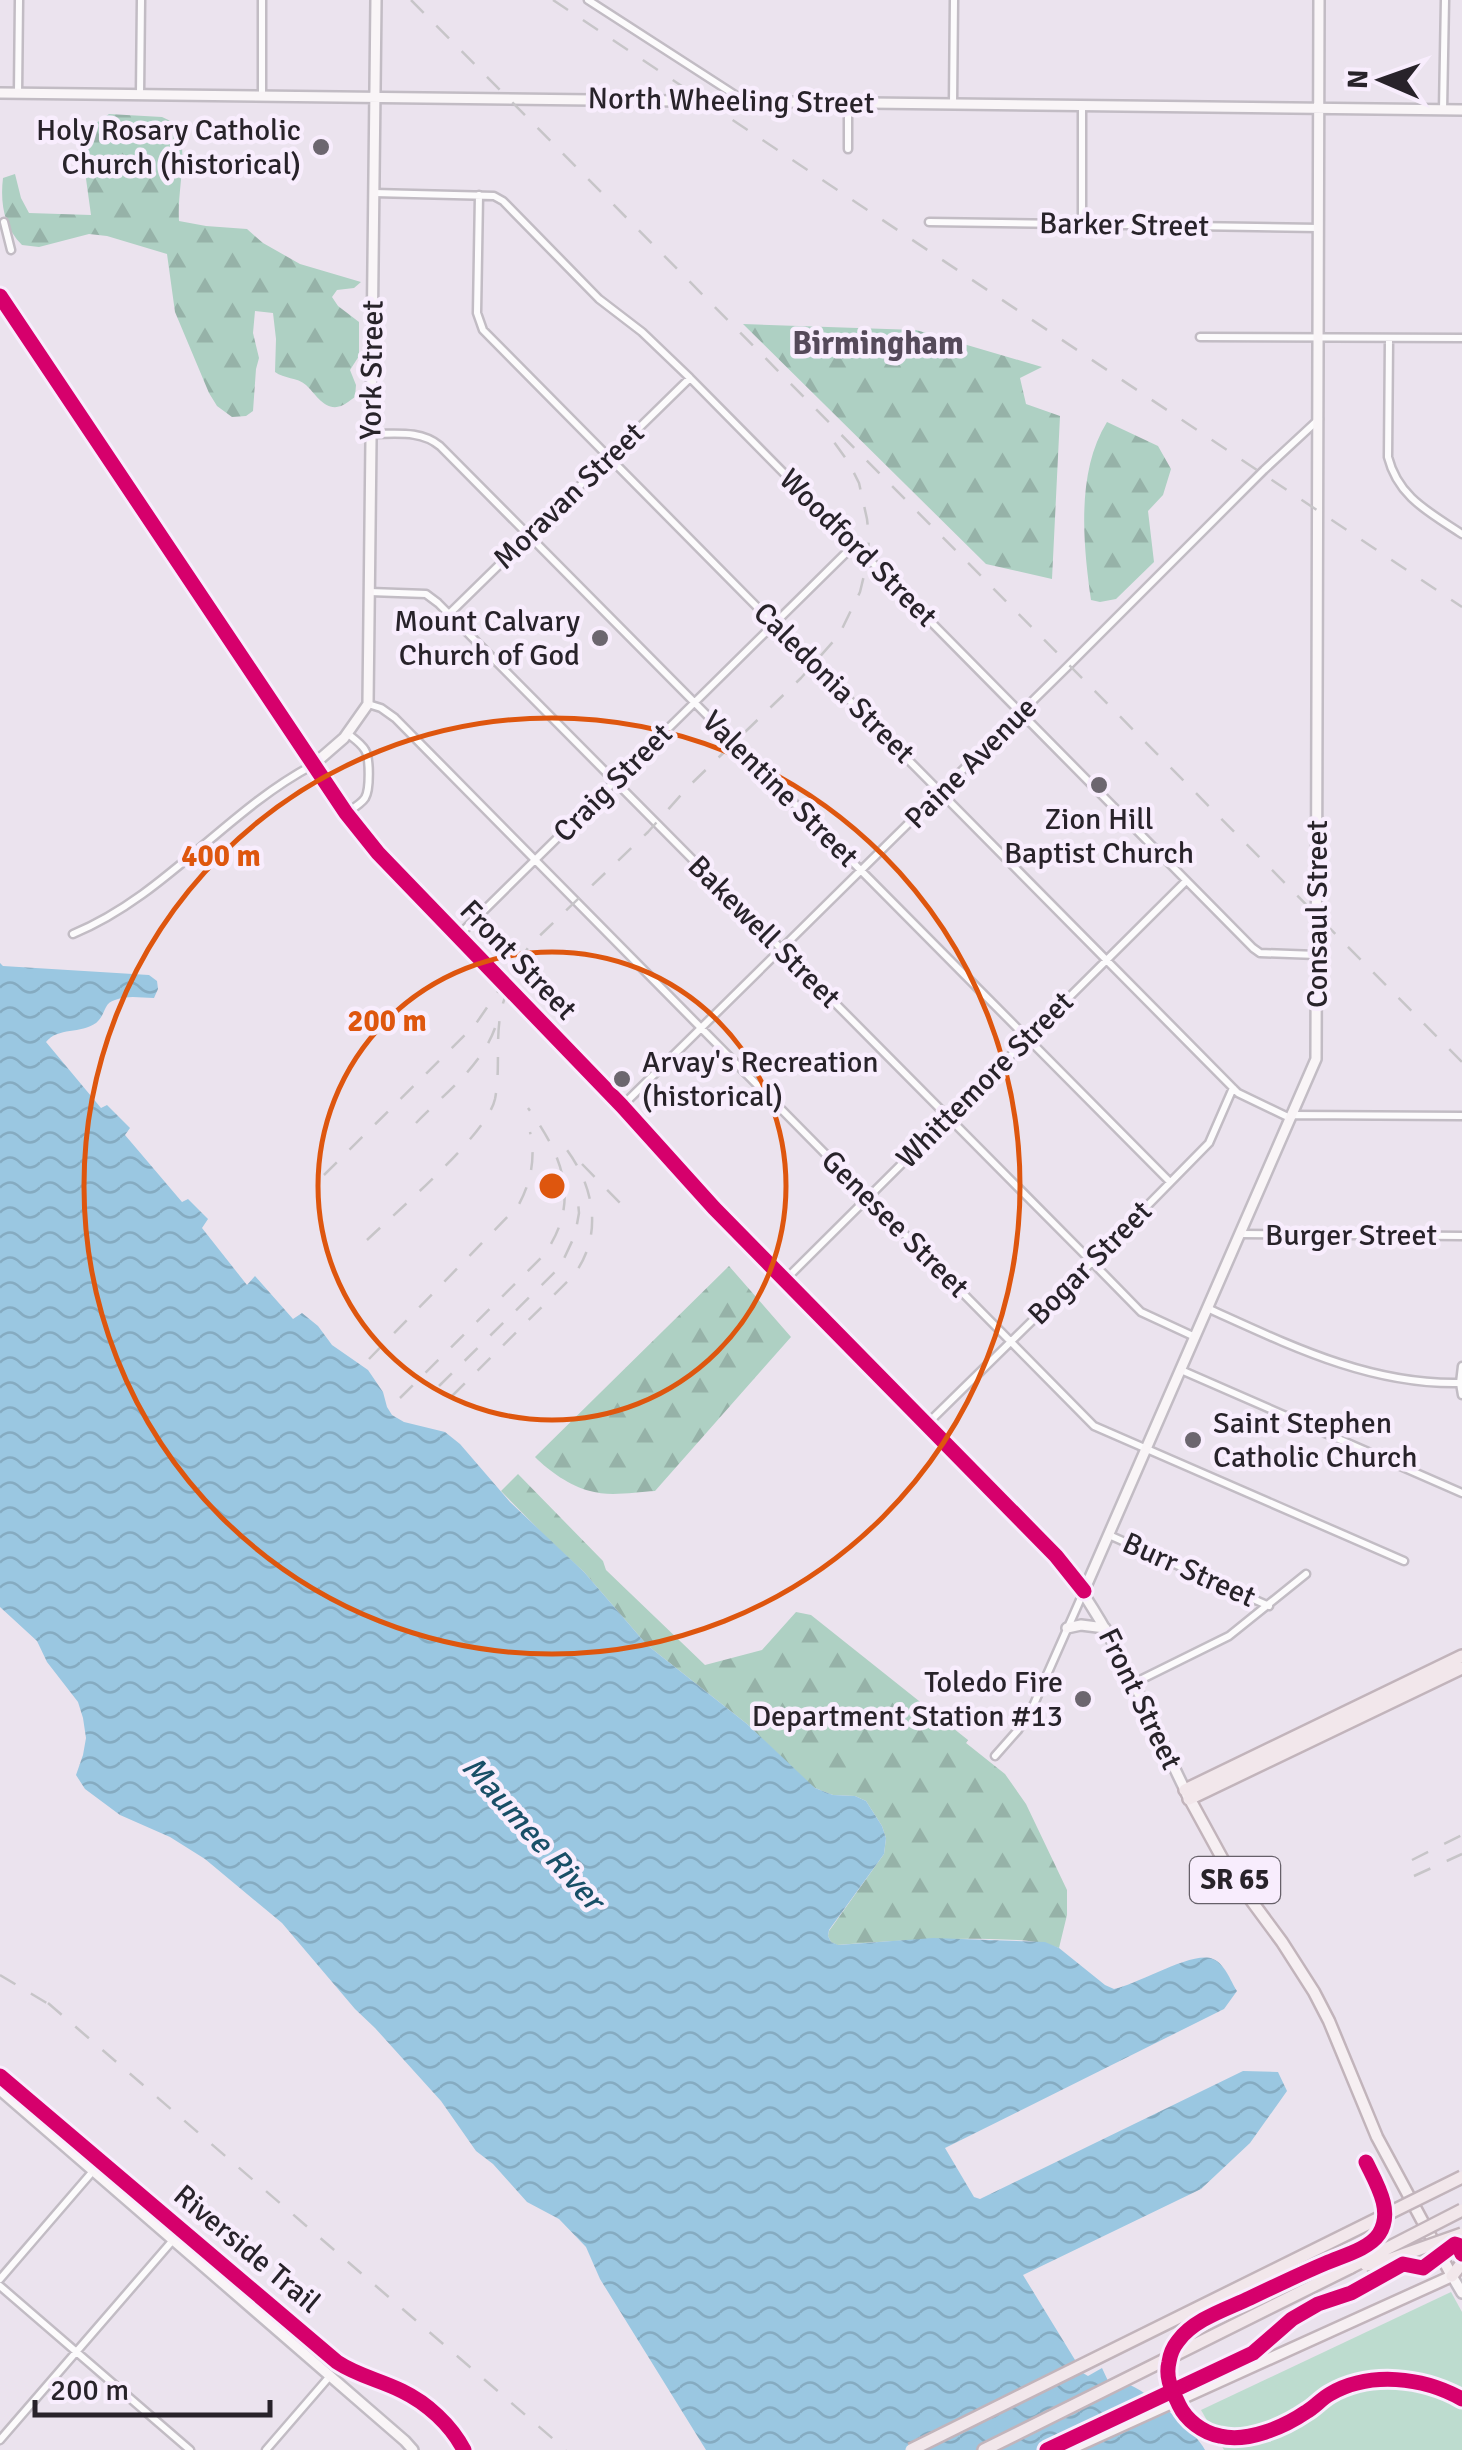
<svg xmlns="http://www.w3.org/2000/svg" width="1462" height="2450" viewBox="0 0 1462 2450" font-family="Signika,sans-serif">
<defs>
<pattern id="forest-firs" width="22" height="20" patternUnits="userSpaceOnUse" patternTransform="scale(2.5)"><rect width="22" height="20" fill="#aed0c3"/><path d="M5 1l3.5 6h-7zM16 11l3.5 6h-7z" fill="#96b2a8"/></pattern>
<pattern id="water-waves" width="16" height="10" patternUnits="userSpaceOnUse" patternTransform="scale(2.5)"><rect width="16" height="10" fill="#9ac7e1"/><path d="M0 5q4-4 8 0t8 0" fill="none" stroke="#85abc1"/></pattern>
</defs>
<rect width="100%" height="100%" fill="#ebe3ee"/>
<!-- forest -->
<path fill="url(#forest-firs)" d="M109,114L162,117L177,124C189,155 177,188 179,221L206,226L247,229L263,243L300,264L361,282L354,288L337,290L332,297L338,306L359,322V356L350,370L356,385L355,397C350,400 346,404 341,406C325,412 315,393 306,385C297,377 284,379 275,372L276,339L273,313L255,311L253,333L259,358L256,369L253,411L246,416L232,417L217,406L209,393L175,312L167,254L107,236L89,234L39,247L22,245C4,227 0,203 3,178L15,174L21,198L29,213L91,215L83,157L88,129Z
M743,324L916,330L1042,367L1020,378L1026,404L1060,416L1052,579L986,564Z
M1107,422L1158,446L1171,469L1163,495L1148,511L1154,562L1116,599L1100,602L1091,600C1083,544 1076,472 1107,422Z
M729,1266L791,1337L655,1491C635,1492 609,1497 590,1491C570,1486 549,1471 535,1457Z
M518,1474L603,1561L606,1570L705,1665L762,1650L796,1612L811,1615L968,1740L966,1743L1005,1774L1026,1804L1067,1890V1915L1059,1948C1036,1939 1013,1940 989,1939C938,1938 888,1941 837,1945L831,1942L828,1936L829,1931L884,1854L886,1838L882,1826L866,1801L855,1796L833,1795L815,1788L803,1779L747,1724L647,1645L584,1572L549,1540L501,1491Z"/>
<!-- green -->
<path fill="#bddccf" d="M1451,2292L1462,2312V2450H1224L1201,2410Z"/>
<!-- water -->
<path fill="url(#water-waves)" d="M0,963L3,966L149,975L157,981L158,989L154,998C140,998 129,995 115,1000C103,1003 106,1015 96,1023C81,1034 58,1027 46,1042L101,1108L107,1105L130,1128L125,1135L182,1202L188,1199L208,1219L202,1228L247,1285L255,1276L293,1319L302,1313L318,1326L332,1345L368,1370L383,1392L387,1407L392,1415L404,1422L445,1432L460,1444L510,1502L584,1572L647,1645L747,1724L815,1788L833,1795L855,1796L866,1801L882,1826L886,1838L884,1854L829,1930L828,1936L831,1942L838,1945L933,1938L1045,1942L1059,1948L1105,1985L1114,1989C1137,1985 1193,1950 1213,1959C1225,1964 1230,1980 1237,1991L1224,2009L945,2148L974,2197L980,2199L1243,2071L1278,2072L1287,2091L1250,2143L1201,2189L1023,2275L1083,2373L1088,2376L1102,2368L1109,2383C1114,2383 1120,2382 1125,2383C1148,2391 1194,2429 1205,2450H706L600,2279L586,2247L559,2219L527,2202L493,2164L476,2151L441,2101L375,2028L355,2009L282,1923L205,1859L170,1837L120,1815L85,1789L76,1775L83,1755L86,1738L83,1718L78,1702L47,1662L37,1641L0,1607Z"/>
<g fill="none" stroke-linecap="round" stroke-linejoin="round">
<defs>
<path id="street" d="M588,0L746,102
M18,93L19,0
M140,94L141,0
M262,96V0
M953,104L954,0
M1443,110L1445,0
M848,149V103
M374,193L494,196L503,201L599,299L642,332L690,378L1253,948L1260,953L1317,955
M479,195L477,313L483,330L1233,1088L1238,1093L1290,1118
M4,222L11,250
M929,222L1319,228
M1082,224V106
M1200,337L1462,338
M1389,339L1388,457C1398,497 1429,512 1462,534
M372,434C396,434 421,430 440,446L1170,1182
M370,592L426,594L438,603L1092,1262L1141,1312L1195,1337
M449,614L690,378
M368,704L381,708L395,718L1094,1426L1404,1561
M346,813C352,809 361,804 365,798C370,790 370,758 365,750C361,743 353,738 347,733
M73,934C165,896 226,811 313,765
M457,937L854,545
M622,1106L1066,668L1264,470L1319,419
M1292,1115L1462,1116
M1240,1234L1462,1236
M785,1280L1186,881
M1207,1308C1289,1345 1369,1385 1460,1383
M1462,1366L1460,1383L1462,1395
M1181,1370L1462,1493
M927,1424L1092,1262L1209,1143L1233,1088
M1109,1535L1269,1606
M1134,1683L1229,1636L1306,1574
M995,1756L1018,1730L1034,1704L1084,1591
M0,2279L93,2171
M0,2286L190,2450
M0,2440L173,2240
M266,2450L330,2376"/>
<path id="secondary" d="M0,93L1462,110
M0,296L346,813L397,875L622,1106L714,1208L1056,1556C1112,1626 1146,1710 1185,1790
M313,765L344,738L368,704L376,0
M1084,1591L1316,1059L1319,0
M1067,1628L1081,1625L1105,1628
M0,2090L405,2441L413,2450
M1452,2276L1462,2293"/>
<path id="primary" d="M1068,2450L1452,2276L1377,2137L1329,2021L1314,1992L1282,1942L1228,1869L1187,1794"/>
<path id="highway" d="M1185,1790L1462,1656
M1189,1799L1462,1668
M1452,2276L1462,2263
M984,2450L1351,2267"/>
</defs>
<!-- street casing -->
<use href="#street" stroke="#c2bcc4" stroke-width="11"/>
<!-- secondary casing -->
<use href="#secondary" stroke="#c2bcc4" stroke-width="14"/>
<!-- primary casing -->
<use href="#primary" stroke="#c2b4bb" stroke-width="15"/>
<!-- highway casing -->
<use href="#highway" stroke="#c2b4bb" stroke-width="16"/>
<!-- street -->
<use href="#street" stroke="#fcfbfc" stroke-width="6"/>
<!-- secondary -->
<use href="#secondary" stroke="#f9f5f7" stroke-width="9"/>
<!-- primary -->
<use href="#primary" stroke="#f6eff2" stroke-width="10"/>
<!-- highway -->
<use href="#highway" stroke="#f2e7eb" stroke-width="11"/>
<!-- rail -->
<path stroke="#c7c5c8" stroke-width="2.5" stroke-dasharray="18 18" stroke-linecap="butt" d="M411,0L1462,1062
M553,0L1462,607
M416,1123C444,1094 481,1067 495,1028
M582,1164L620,1203
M324,1175L475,1025L530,945L648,832L688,787L801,678L839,635L860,592L867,563L869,538L867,519L859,483L849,463L834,442
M367,1240C397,1211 487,1135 495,1099C502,1063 492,1027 507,992
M369,1359L518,1206C531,1183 536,1157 530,1132
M439,1386L560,1267L575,1235L579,1213L577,1191
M452,1396L573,1276C606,1233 593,1179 559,1140
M400,1398L543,1256C582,1203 563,1156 528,1108
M1412,1860L1462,1835
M1414,1876L1462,1854
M0,1975L60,2011
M48,2003L566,2450"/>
<defs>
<path id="highway-bridge" d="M1366,2265L1380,2263L1462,2234
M1351,2267L1462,2210
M911,2450L1462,2177"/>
</defs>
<!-- highway-bridge casing -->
<use href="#highway-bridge" stroke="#c2b4bb" stroke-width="16" stroke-linecap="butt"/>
<!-- highway-bridge -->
<use href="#highway-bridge" stroke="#f2e7eb" stroke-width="11"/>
<defs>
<path id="cycleway" d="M0,296L346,813L378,853L622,1106L714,1208L1056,1556L1084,1591
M0,2076L337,2362C358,2376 380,2380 402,2391C427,2403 451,2425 464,2450
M1366,2162C1376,2183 1394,2211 1379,2234C1369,2249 1342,2256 1326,2263C1300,2274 1275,2286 1250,2298C1227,2309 1194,2319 1178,2341C1174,2346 1170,2355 1169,2362C1165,2378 1172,2390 1179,2405C1186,2420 1203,2433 1220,2436C1247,2443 1284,2427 1306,2412C1315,2407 1321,2399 1330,2394C1370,2371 1423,2377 1462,2399
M1047,2450L1253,2353L1292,2319L1318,2304L1351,2293L1403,2264L1423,2268L1455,2244L1458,2245L1462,2254"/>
</defs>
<!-- cycleway casing -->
<use href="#cycleway" stroke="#f8edfd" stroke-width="21"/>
<!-- cycleway -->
<use href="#cycleway" stroke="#d6006c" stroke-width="15"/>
</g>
<!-- distance rings -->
<g fill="none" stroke="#de560e" stroke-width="5">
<circle cx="552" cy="1186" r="234"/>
<circle cx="552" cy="1186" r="468"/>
</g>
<!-- markers -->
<g fill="#6c666f" stroke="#f8edfd" stroke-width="4">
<circle cx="321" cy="147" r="10"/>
<circle cx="600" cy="638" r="10"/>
<circle cx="1099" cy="785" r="10"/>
<circle cx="622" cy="1079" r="10"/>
<circle cx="1193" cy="1440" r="10"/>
<circle cx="1083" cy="1699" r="10"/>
</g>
<g text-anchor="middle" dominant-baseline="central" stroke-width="9" stroke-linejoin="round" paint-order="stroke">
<!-- shield labels -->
<rect fill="#f8edfd" stroke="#666069" stroke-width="2.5" x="1190" y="1857" width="90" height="46" rx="8"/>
<g font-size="28" font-weight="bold" fill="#28232a">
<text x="1235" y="1880">SR 65</text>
</g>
<!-- street labels -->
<g font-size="30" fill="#28232a" stroke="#f8edfd">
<text transform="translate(731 101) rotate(1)">North Wheeling Street</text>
<text transform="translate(1124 225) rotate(1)">Barker Street</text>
<text transform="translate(372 370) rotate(-89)">York Street</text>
<text transform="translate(569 496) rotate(-44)">Moravan Street</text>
<text transform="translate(858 548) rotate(45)">Woodford Street</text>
<text transform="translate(834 683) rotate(45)">Caledonia Street</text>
<text transform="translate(971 763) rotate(-45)">Paine Avenue</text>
<text transform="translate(613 783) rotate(-45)">Craig Street</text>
<text transform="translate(780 789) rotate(45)">Valentine Street</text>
<text transform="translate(1317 914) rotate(-90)">Consaul Street</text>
<text transform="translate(764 932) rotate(45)">Bakewell Street</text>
<text transform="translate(518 960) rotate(46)">Front Street</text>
<text transform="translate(985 1080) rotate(-45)">Whittemore Street</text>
<text transform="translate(895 1224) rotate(45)">Genesee Street</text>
<text x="1351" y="1235">Burger Street</text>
<text transform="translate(1090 1263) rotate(-45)">Bogar Street</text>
<text transform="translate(1189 1570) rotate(24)">Burr Street</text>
<text transform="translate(1140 1699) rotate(64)">Front Street</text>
<text transform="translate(247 2249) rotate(40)">Riverside Trail</text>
</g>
<!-- poi labels -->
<g font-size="30" fill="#28232a" stroke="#f8edfd" text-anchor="end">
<text x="301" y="130">Holy Rosary Catholic<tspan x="301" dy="34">Church (historical)</tspan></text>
<text x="580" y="621">Mount Calvary<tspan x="580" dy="34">Church of God</tspan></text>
<text x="1099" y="819" text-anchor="middle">Zion Hill<tspan x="1099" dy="34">Baptist Church</tspan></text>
<text x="642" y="1062" text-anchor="start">Arvay's Recreation<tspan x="642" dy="34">(historical)</tspan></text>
<text x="1213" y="1423" text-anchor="start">Saint Stephen<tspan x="1213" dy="34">Catholic Church</tspan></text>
<text x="1063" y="1682">Toledo Fire<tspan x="1063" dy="34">Department Station #13</tspan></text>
</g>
<!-- neighbourhood labels -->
<g font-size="32" font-weight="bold" fill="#554a5a" stroke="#f8edfd">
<text x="878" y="343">Birmingham</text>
</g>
<!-- water labels -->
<g font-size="32" font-style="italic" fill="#194f67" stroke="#f8edfd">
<text transform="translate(533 1833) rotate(48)">Maumee River</text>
</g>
</g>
<circle cx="552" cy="1186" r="15" fill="#de560e" stroke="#f8edfd" stroke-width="5"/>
<g font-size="30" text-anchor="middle" font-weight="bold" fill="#de560e" stroke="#f8edfd" stroke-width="9" stroke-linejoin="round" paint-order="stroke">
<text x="221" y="866">400 m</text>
<text x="387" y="1031">200 m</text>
</g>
<!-- north arrow -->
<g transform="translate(1382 80) rotate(272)" stroke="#f8edfd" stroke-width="8" paint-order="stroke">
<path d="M0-8L18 38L0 25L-18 38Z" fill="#28232a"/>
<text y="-15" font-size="28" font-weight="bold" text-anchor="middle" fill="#28232a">N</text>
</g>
<!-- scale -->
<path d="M35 2400v15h235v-15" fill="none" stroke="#28232a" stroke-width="5"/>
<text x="50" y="2400" font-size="30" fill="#28232a" stroke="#f8edfd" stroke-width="8" paint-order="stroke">200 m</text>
</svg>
